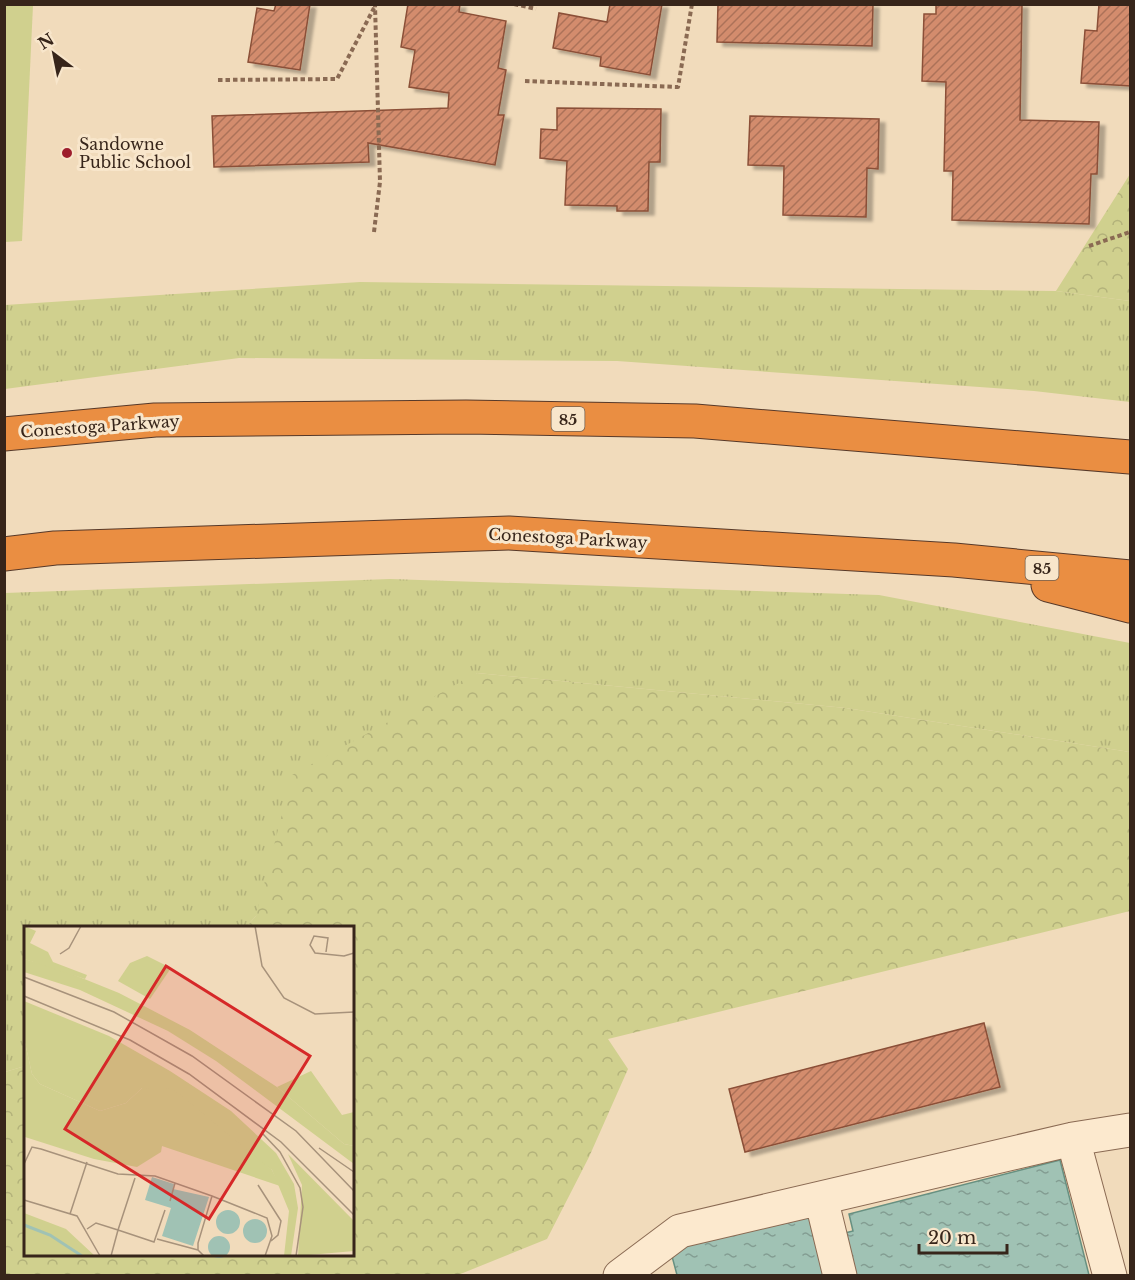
<svg xmlns="http://www.w3.org/2000/svg" width="1135" height="1280" viewBox="0 0 1135 1280" font-family="'Libre Baskerville',serif">
<defs>
<pattern id="grass-tufts" width="24" height="20" patternUnits="userSpaceOnUse" patternTransform="scale(1.5)"><rect width="24" height="20" fill="#d0d08e"/><path d="M3 7l-1-3M5 7V3M7 7l1-3M15 17l-1-3M17 17v-4M19 17l1-3" fill="none" stroke="#b3b27a"/></pattern>
<pattern id="forest-crowns" width="20" height="18" patternUnits="userSpaceOnUse" patternTransform="scale(1.5)"><rect width="20" height="18" fill="#d0d08e"/><path d="M2 6a3 3 0 1 1 6 0M12 15a3 3 0 1 1 6 0" fill="none" stroke="#b3b27a"/></pattern>
<pattern id="water-ripples" width="26" height="14" patternUnits="userSpaceOnUse" patternTransform="scale(1.5)"><rect width="26" height="14" fill="#a0c2b4"/><path d="M2 4q2-2 4 0t4 0M15 11q2-2 4 0t4 0" fill="none" stroke="#839d92"/></pattern>
<pattern id="building-hatch" width="6" height="6" patternUnits="userSpaceOnUse" patternTransform="scale(1.5)"><rect width="6" height="6" fill="#d38c6d"/><path d="M-1 1l2-2M0 6l6-6M5 7l2-2" fill="none" stroke="#ac7259"/></pattern>
<filter id="shadow"><feDropShadow dx="6" dy="4" stdDeviation="1.5" flood-color="#0004"/></filter>
</defs>
<rect width="100%" height="100%" fill="#f1dbbb"/>
<!-- grass -->
<path fill="url(#grass-tufts)" d="M360,282L1056,291L1130,301V402L1034,391L617,361L239,358L5,389V305Z
M390,579L879,595L1130,643V752L846,708L477,673L246,927L26,928L25,1066L5,1072V593Z"/>
<!-- forest -->
<path fill="url(#forest-crowns)" d="M1130,174V301L1056,291Z
M477,673L846,708L1130,752V911L608,1039L628,1069L589,1157L547,1239L458,1275H5V1072L25,1066L26,1254H352V928L246,927L256,916L292,775Z"/>
<!-- pitch -->
<path fill="#d0d08e" d="M5,4L33,5L22,241L5,242Z"/>
<!-- water -->
<path fill="url(#water-ripples)" stroke="#679081" stroke-width="1.5" d="M1060,1160L1089,1275H677L669,1245L812,1209L821,1239L853,1231L849,1214Z"/>
<!-- building -->
<path fill="url(#building-hatch)" stroke="#8b4f37" stroke-width="1.5" filter="url(#shadow)" d="M276,4H310L300,70L248,62L257,8L274,11Z
M408,4H460L459,12L506,21L498,68L506,70L498,115H504L495,165L368,143L369,162L214,167L212,116L448,108L449,93L409,87L415,50L401,47Z
M610,4H662L650,75L600,66L601,57L553,48L559,13L607,22Z
M718,4H873L872,46L717,42Z
M936,4H1022L1020,120L1099,122L1097,174H1091L1089,224L952,220L953,171H944L946,82L922,81L924,14H936Z
M1099,4H1131V86L1081,83L1085,30L1097,31Z
M557,108L661,109L660,162H649L648,211H617V206L565,205L567,161L540,158L541,129L557,130Z
M750,116L879,119L878,169L867,168L866,217L783,215L784,166L748,165Z
M984,1023L1000,1087L745,1152L729,1089Z"/>
<g fill="none" stroke-linecap="round" stroke-linejoin="round">
<defs>
<path id="minor" d="M1073,1139L1110,1276
M821,1198L840,1276
M620,1276L680,1231L1073,1139L1130,1130"/>
<path id="highway" d="M4,434L155,420L466,417L695,421L1130,457
M4,554L55,548L509,533L954,560L1130,577
M1048,585L1130,606"/>
</defs>
<!-- minor casing -->
<use href="#minor" stroke="#8a6a53" stroke-width="35"/>
<!-- highway casing -->
<use href="#highway" stroke="#573929" stroke-width="35"/>
<!-- path -->
<path stroke="#8a6a53" stroke-width="4" stroke-dasharray="4.5 3" stroke-linecap="butt" d="M514,4L536,9
M218,80L337,79L374,8
M525,81L678,87L692,4
M374,232L380,182L375,5
M1089,246L1130,232"/>
<!-- minor -->
<use href="#minor" stroke="#fce9ce" stroke-width="33"/>
<!-- highway -->
<use href="#highway" stroke="#ea8e42" stroke-width="33"/>
</g>
<!-- markers -->
<circle fill="#9e1e2d" stroke="#f8e6cb" stroke-width="2" cx="67" cy="153" r="6"/>
<g text-anchor="middle" dominant-baseline="central" stroke-width="6" stroke-linejoin="round" paint-order="stroke">
<!-- shield labels -->
<g fill="#f8e6cb" stroke="#715f4f" stroke-width="1.5">
<rect x="551.5" y="407" width="33" height="24" rx="4.5"/>
<rect x="1025.5" y="556" width="33" height="24" rx="4.5"/>
</g>
<g font-size="15" font-weight="bold" fill="#37251a">
<text x="568" y="419">85</text>
<text x="1042" y="568">85</text>
</g>
<!-- poi labels -->
<g font-size="16" fill="#37251a" stroke="#f8e6cb" text-anchor="start">
<text x="79" y="144">Sandowne<tspan x="79" dy="18">Public School</tspan></text>
</g>
<!-- street labels -->
<g font-size="16" fill="#37251a" stroke="#f8e6cb">
<text transform="translate(100 426) rotate(-4)">Conestoga Parkway</text>
<text transform="translate(568 538) rotate(3)">Conestoga Parkway</text>
</g>
</g>
<!-- overview -->
<g transform="translate(24 926)">
<rect width="330" height="330" fill="#f1dbbb"/>
<path d="M0,33L33,42L95,67L166,104L253,161L320,218L330,220V238L192,135L144,105L56,64L0,46ZM0,75L85,110L146,145L207,185L252,227L270,258L274,282L267,330H260L265,285L248,244L118,162L102,177L76,185L16,158L8,148L0,112ZM264,228L330,295V325L274,330L278,259Z" fill="#d0d08e"/>
<path d="M0,0L12,5L6,17L24,26L29,36L63,49L61,53L0,33ZM0,112L8,148L16,158L76,185L102,177L118,162L149,163L248,244L256,260L138,220L137,226L113,241L70,233L1,211ZM287,145L318,189L330,186V220L320,218L253,161ZM0,287L42,303L71,330H0Z" fill="#d0d08e"/>
<path d="M123,30L147,42L126,73L94,55L106,37Z" fill="#d0d08e"/>
<path d="M128,251L150,258L149,263L185,271L169,320L138,310L147,282L121,274ZM192 296a12 12 0 1 1 24 0a12 12 0 1 1-24 0ZM219 305a12 12 0 1 1 24 0a12 12 0 1 1-24 0ZM184 321a11 11 0 1 1 22 0a11 11 0 1 1-22 0Z" fill="#a0c2b4"/>
<path fill="none" stroke="#a0c2b4" stroke-width="3" d="M0,299L26,309L58,330"/>
<path fill="none" stroke="#a7927b" stroke-width="1.5" d="M231,0L238,40L260,72L291,88L330,86M302,26L304,12L290,10L286,19L291,27L320,30L330,27M36,28L45,22L57,0M0,51L90,86L168,130L272,205L330,265M0,70L106,114L165,148L257,216L330,289M239,208L256,226L276,262L279,281L272,330M295,222L330,246M0,238L8,221L17,223L94,248L131,250L188,270L243,292L248,310L241,330M234,259L257,295L254,309L247,315M0,274L53,290L76,330M146,275L151,257M46,288L63,236M63,303L72,297L94,304L111,252M133,313L174,324M87,330L94,304L130,316L141,284M180,330L174,324V317L188,270"/>
<path fill="#d62828" fill-opacity="0.15" stroke="#d62828" stroke-width="3" d="M142,40L286,130L185,293L41,203Z"/>
<rect width="330" height="330" fill="none" stroke="#37251a" stroke-width="3"/>
</g>
<!-- border -->
<rect width="1135" height="1280" fill="none" stroke="#37251a" stroke-width="12"/>
<!-- north arrow -->
<g transform="translate(54 54) rotate(328)" stroke="#f8e6cb" stroke-width="4.5" paint-order="stroke">
<path d="M0-4.5L10 22L0 15L-10 22Z" fill="#37251a"/>
<text y="-9" font-size="16" font-weight="bold" text-anchor="middle" fill="#37251a">N</text>
</g>
<!-- scale -->
<path d="M919 1244v9h88v-9" fill="none" stroke="#37251a" stroke-width="3"/>
<text x="928" y="1244" font-size="18" fill="#37251a" stroke="#f8e6cb" stroke-width="4.5" paint-order="stroke">20 m</text>
</svg>
